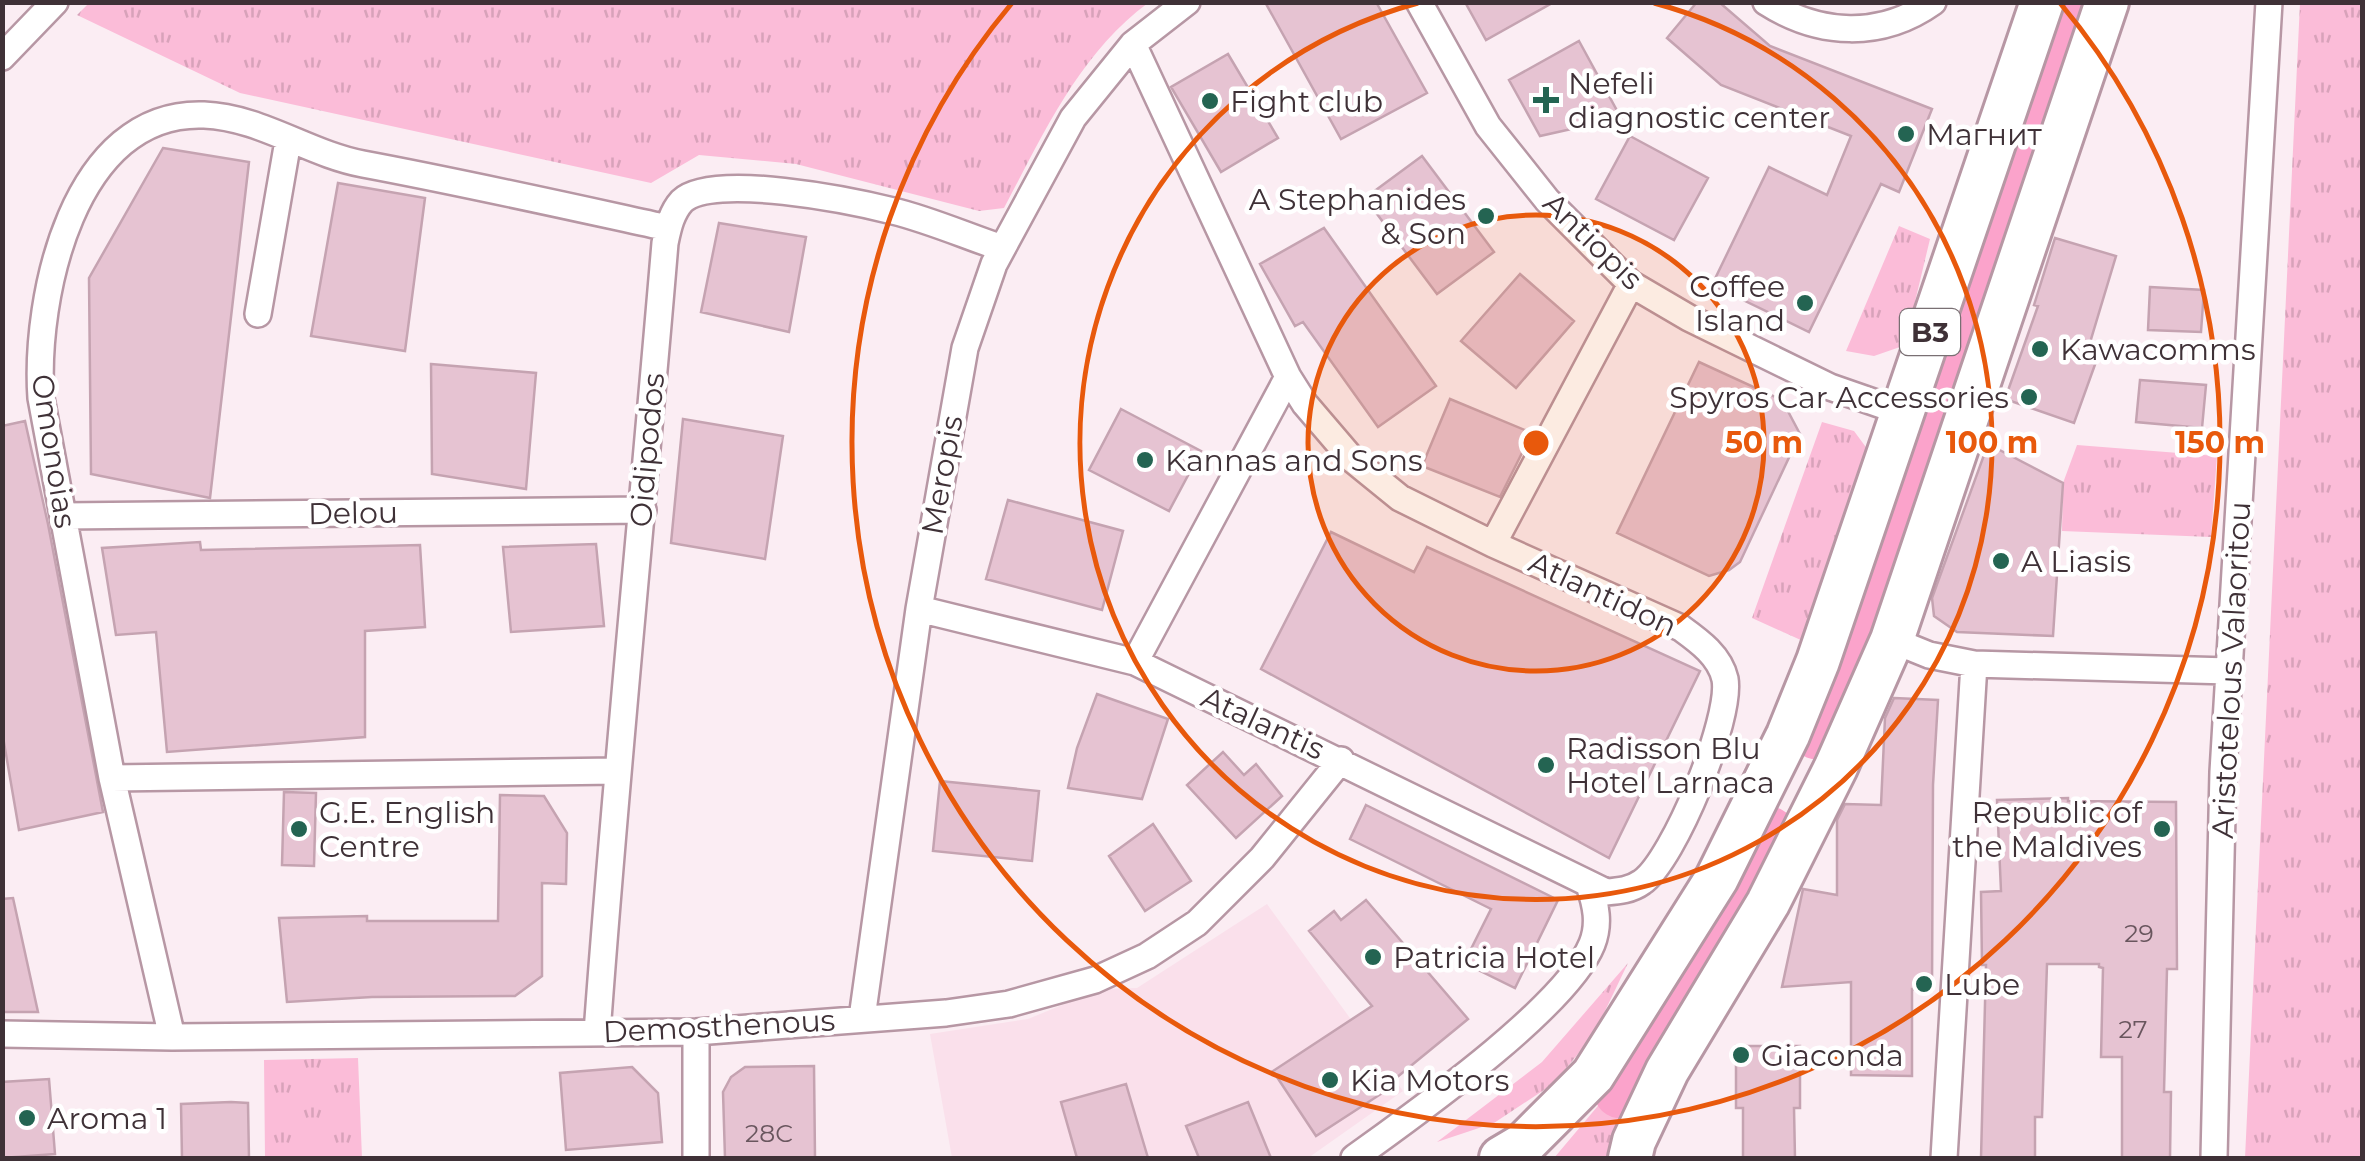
<svg xmlns="http://www.w3.org/2000/svg" width="2365" height="1161" viewBox="0 0 2365 1161" font-family="Montserrat,sans-serif">
<defs>
<pattern id="grass-tufts" width="24" height="20" patternUnits="userSpaceOnUse" patternTransform="scale(2.5)"><rect width="24" height="20" fill="#fbbcd8"/><path d="M3 7l-1-3M5 7V3M7 7l1-3M15 17l-1-3M17 17v-4M19 17l1-3" fill="none" stroke="#d8a2ba"/></pattern>
</defs>
<rect width="100%" height="100%" fill="#fbedf3"/>
<!-- built -->
<path fill="#fae0eb" d="M1267,904L1403,1091L1308,1158H952L930,1034L1028,1019L1101,989L1137,988Z"/>
<!-- grass -->
<path fill="url(#grass-tufts)" d="M89,3V2L1148,3C1079,54 1044,133 1004,208L979,211L796,164L699,155L651,183L240,93L77,15Z
M2300,3H2362V1158H2245Z
M1899,226L1930,239L1907,335L1900,347L1874,356L1846,351Z
M1822,422L1854,431L1868,450L1803,641L1752,618Z
M2077,445L2217,456L2211,537L2062,531L2063,483Z
M1628,963L1593,1036L1553,1084L1494,1123L1437,1142L1542,1062Z
M358,1058L362,1158H265L264,1060Z
M1613,1088L1629,1097L1607,1158H1554Z"/>
<g fill="none" stroke-linecap="round" stroke-linejoin="round">
<!-- river -->
<path stroke="#fba3cb" stroke-width="55" d="M1817,732L1874,590L2075,2
M1621,1091L1700,965L1769,834"/>
</g>
<!-- building -->
<path fill="#e6c3d2" stroke="#c5a3b1" stroke-width="2.5" d="M1265,2H1376L1427,93L1341,139Z
M1465,2H1554L1486,40Z
M1697,2H1719L1770,46L1932,109L1899,192L1881,184L1809,332L1712,285L1769,167L1827,195L1851,136L1721,85L1667,38Z
M1579,41L1621,118L1540,136L1509,80Z
M1228,54L1278,138L1221,172L1171,87Z
M1630,136L1708,178L1674,240L1596,199Z
M163,148L249,162L210,498L91,474L89,278Z
M1422,156L1494,252L1437,294L1365,198Z
M338,183L425,198L405,351L311,336Z
M719,223L806,237L789,332L701,312Z
M1324,228L1436,386L1378,427L1303,322L1295,326L1260,264Z
M2055,238L2116,256L2086,356L2097,359L2074,423L2005,399L2038,306L2034,305Z
M1520,274L1574,321L1516,388L1461,341Z
M2150,287L2204,290L2201,332L2148,330Z
M1699,362L1782,400L1800,434L1740,562L1729,570L1709,576L1617,533Z
M431,364L536,373L526,489L432,474Z
M2140,380L2206,385L2202,428L2136,422Z
M1450,399L1532,433L1500,497L1422,466Z
M1121,409L1201,451L1169,511L1089,470Z
M683,419L783,436L765,559L671,543Z
M25,421L48,524L103,812L19,830L2,731V426Z
M1988,444L2063,483L2053,636L1957,632L1934,616L1932,598Z
M1008,500L1123,531L1102,610L986,579Z
M1331,532L1414,572L1427,547L1700,671L1609,858L1261,669Z
M200,542L201,550L420,545L425,627L365,631V737L167,752L156,632L116,635L102,548Z
M596,544L604,626L511,632L503,547Z
M1097,694L1168,719L1142,799L1068,788L1077,748Z
M1894,698L1938,700L1933,785L1932,990L1912,989V1076L1851,1075V982L1782,987L1803,889L1837,895V820L1845,804L1881,805L1885,718Z
M1223,752L1244,775L1256,764L1282,796L1236,838L1187,785Z
M940,781L1039,791L1032,861L933,851Z
M284,792L316,793L314,866L282,865Z
M500,795L544,796L567,833L566,884L542,883V976L515,996L372,997L287,1002L279,918L367,916V921H498Z
M2068,798V801L2176,802L2177,969H2167L2164,1092H2171L2170,1158H2122V1057H2101L2103,968L2099,967V964H2047L2042,1117H2035V1158H1981L1986,965H1982L1981,892L2001,891L1997,800Z
M1366,805L1558,900L1515,988L1464,963L1491,909L1350,839Z
M1153,824L1191,881L1145,911L1109,856Z
M13,898L38,1012H2V899Z
M1366,900L1468,1019L1385,1087L1387,1090L1316,1136L1273,1071L1372,1006L1309,931L1334,911L1341,920Z
M1736,1046H1800V1108H1794L1795,1158H1743V1108H1736Z
M814,1066L815,1158H725L723,1092L731,1077L745,1067Z
M632,1067L658,1093L662,1142L566,1150L560,1073Z
M49,1079L55,1154L2,1158V1082Z
M1126,1084L1148,1158H1077L1061,1102Z
M231,1102L248,1103L249,1158H182L181,1104Z
M1248,1102L1271,1158H1199L1186,1126Z"/>
<g fill="none" stroke-linecap="round" stroke-linejoin="round">
<defs>
<path id="minor" d="M1419,2L1488,126L1547,200L1631,284L1689,318L1830,387L1902,412
M1766,2C1819,36 1881,39 1933,2
M2,57L55,2
M258,314L288,141
M63,516L643,510
M1493,544L1631,284
M919,609L1135,662L1606,892C1619,891 1631,890 1642,882C1674,860 1732,718 1725,679C1720,656 1699,641 1681,628L1493,544L1400,498L1352,459L1305,404L1288,377L1133,44
M1892,640L1929,655L1974,664L2229,671
M1135,662L1288,377
M112,778L616,771
M862,1018L919,609L965,348L994,264L1073,118L1133,44L1187,2
M696,1032V1158
M597,1033C616,770 643,507 665,243C668,229 671,213 682,201C712,172 853,201 893,211C930,220 966,236 1002,248
M2,1034L172,1037L696,1032L946,1013L1009,1004L1095,980L1147,956L1197,923L1262,858L1341,760
M172,1037L112,778L41,398C34,298 73,110 204,115C260,117 309,154 363,164C465,183 567,206 668,228
M1354,1158C1412,1116 1566,1008 1592,944C1600,924 1596,905 1589,885
M1944,1158L1974,664
M2214,1158L2223,772L2269,2"/>
<path id="primary" d="M1501,1158L1523,1145L1593,1075L1717,878L1788,735L1818,661L2042,2
M1630,1158L1634,1141L1667,1071L1768,903L1836,767L1892,640L2107,2"/>
</defs>
<!-- minor casing -->
<use href="#minor" stroke="#b797a4" stroke-width="30"/>
<!-- primary casing -->
<use href="#primary" stroke="#b797a4" stroke-width="48"/>
<!-- minor -->
<use href="#minor" stroke="#fff" stroke-width="25"/>
<!-- primary -->
<use href="#primary" stroke="#fff" stroke-width="42"/>
</g>
<!-- distance rings -->
<circle cx="1536" cy="443" r="228" fill="#e8590c" fill-opacity=".12"/>
<g fill="none" stroke="#e8590c" stroke-width="5">
<circle cx="1536" cy="443" r="228"/>
<path d="M1654 3A456 456 0 1 1 1418 3"/>
<path d="M2060 3A684 684 0 1 1 1012 3"/>
</g>
<!-- markers -->
<g fill="#246452" stroke="#fff" stroke-width="4">
<path d="M1541 85h10v10h10v10h-10v10h-10v-10h-10v-10h10z"/>
<circle cx="1210" cy="101" r="10"/>
<circle cx="1906" cy="134" r="10"/>
<circle cx="1486" cy="216" r="10"/>
<circle cx="1805" cy="303" r="10"/>
<circle cx="2040" cy="349" r="10"/>
<circle cx="2029" cy="397" r="10"/>
<circle cx="1145" cy="460" r="10"/>
<circle cx="2001" cy="561" r="10"/>
<circle cx="1546" cy="765" r="10"/>
<circle cx="299" cy="829" r="10"/>
<circle cx="2162" cy="829" r="10"/>
<circle cx="1373" cy="957" r="10"/>
<circle cx="1924" cy="984" r="10"/>
<circle cx="1741" cy="1055" r="10"/>
<circle cx="1330" cy="1080" r="10"/>
<circle cx="27" cy="1118" r="10"/>
</g>
<g text-anchor="middle" dominant-baseline="central" stroke-width="9" stroke-linejoin="round" paint-order="stroke">
<!-- number labels -->
<g font-size="25" fill="#69565e">
<text x="2139" y="933">29</text>
<text x="2133" y="1029">27</text>
<text x="769" y="1133">28C</text>
</g>
<!-- shield labels -->
<rect fill="#fff" stroke="#796f73" stroke-width="2.5" x="1900" y="309" width="60" height="46" rx="8"/>
<g font-size="28" font-weight="bold" fill="#3f3137">
<text x="1930" y="332">B3</text>
</g>
<!-- poi labels -->
<g font-size="30" fill="#3f3137" stroke="#fff" text-anchor="start">
<text x="1568" y="83">Nefeli<tspan x="1568" dy="34">diagnostic center</tspan></text>
<text x="1230" y="101">Fight club</text>
<text x="1926" y="134">Магнит</text>
<text x="1466" y="199" text-anchor="end">A Stephanides<tspan x="1466" dy="34">&amp; Son</tspan></text>
<text x="1785" y="286" text-anchor="end">Coffee<tspan x="1785" dy="34">Island</tspan></text>
<text x="2060" y="349">Kawacomms</text>
<text x="2009" y="397" text-anchor="end">Spyros Car Accessories</text>
<text x="1165" y="460">Kannas and Sons</text>
<text x="2021" y="561">A Liasis</text>
<text x="1566" y="748">Radisson Blu<tspan x="1566" dy="34">Hotel Larnaca</tspan></text>
<text x="319" y="812">G.E. English<tspan x="319" dy="34">Centre</tspan></text>
<text x="2142" y="812" text-anchor="end">Republic of<tspan x="2142" dy="34">the Maldives</tspan></text>
<text x="1393" y="957">Patricia Hotel</text>
<text x="1944" y="984">Lube</text>
<text x="1761" y="1055">Giaconda</text>
<text x="1350" y="1080">Kia Motors</text>
<text x="47" y="1118">Aroma 1</text>
</g>
<!-- street labels -->
<g font-size="30" fill="#3f3137" stroke="#fff">
<text transform="translate(1593 241) rotate(44)">Antiopis</text>
<text transform="translate(647 450) rotate(-85)">Oidipodos</text>
<text transform="translate(54 451) rotate(81)">Omonoias</text>
<text transform="translate(942 475) rotate(-80)">Meropis</text>
<text transform="translate(353 513) rotate(-1)">Delou</text>
<text transform="translate(1603 594) rotate(25)">Atlantidon</text>
<text transform="translate(2231 670) rotate(-87)">Aristotelous Valaoritou</text>
<text transform="translate(1263 723) rotate(25)">Atalantis</text>
<text transform="translate(719 1026) rotate(-3)">Demosthenous</text>
</g>
</g>
<circle cx="1536" cy="443" r="15" fill="#e8590c" stroke="#fff" stroke-width="5"/>
<g font-size="30" text-anchor="middle" font-weight="bold" fill="#e8590c" stroke="#fff" stroke-width="9" stroke-linejoin="round" paint-order="stroke">
<text x="1764" y="453">50 m</text>
<text x="1992" y="453">100 m</text>
<text x="2220" y="453">150 m</text>
</g>
<!-- border -->
<rect width="2365" height="1161" fill="none" stroke="#3f3137" stroke-width="10"/>
</svg>
